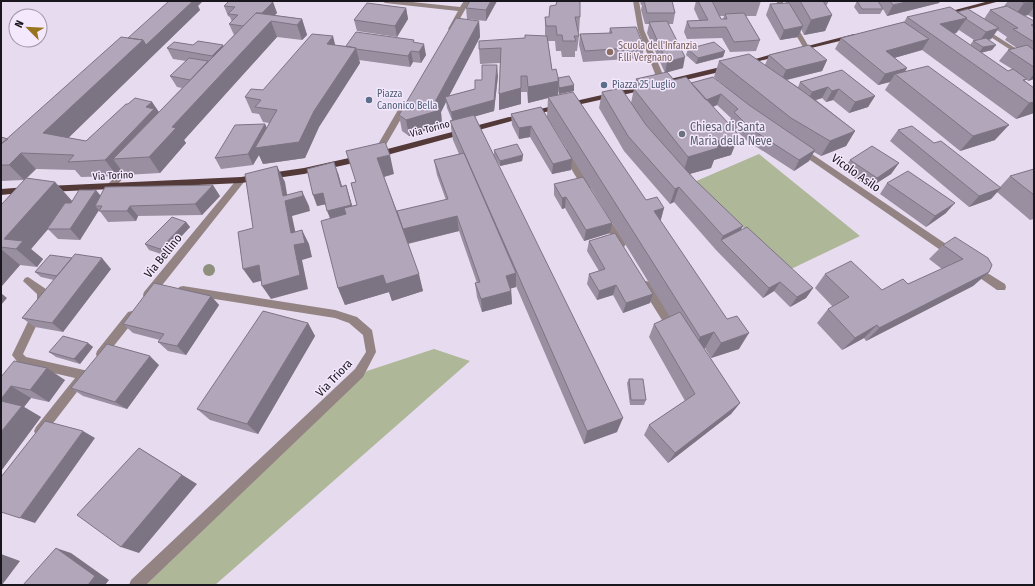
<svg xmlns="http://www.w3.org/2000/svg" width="1035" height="586" viewBox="0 0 1035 586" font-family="'Fira Sans Condensed',sans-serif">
<rect width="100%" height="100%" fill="#e7dbf0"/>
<!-- green -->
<path fill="#aeb798" d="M759,154L860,236L789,270L694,182Z
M434,349L470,361L215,585H146L367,371Z"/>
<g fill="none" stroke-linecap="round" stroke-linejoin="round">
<!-- minor -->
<path fill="#948383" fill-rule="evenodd" d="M382,1H403L460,7L464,1H470L454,29L451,31L448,29L458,11L385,3Z
M633,1H639L644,30L667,84L666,86H663L659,84L638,30Z
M776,1H782L809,47L808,48L803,47Z
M982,27L1034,60V65L980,30L979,29Z
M402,103H408L409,105L380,155H374L373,153Z
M800,146L955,250L957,253L955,256H949L797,151L796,149L797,147Z
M565,149L568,150L590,186L591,188L590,190H584L561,152Z
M133,160L137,163L136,165L114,188H108L107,186L108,184L130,161Z
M241,177L244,178L245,180L244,182L152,298L148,299L144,298L143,295L144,292L238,178Z
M604,214L607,215L624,241L626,244L624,247H618L601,219L599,217L601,215Z
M973,264L1005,284L1006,287L1005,290H997L970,271L968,268L970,265Z
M28,277L46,289L47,303L23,354L26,357L84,370L88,371L90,375L44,435L40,437L36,435L34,431L36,427L75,378L23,366L19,364L12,355L37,303V294L23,281L25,278Z
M646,281L650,282L673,319L674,322L673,325L669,326L665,325L642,288L641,285L642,282Z
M183,286L335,310L357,317L372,330L376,352L363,377L146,585H129L131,580L355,369L366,352L363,335L349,323L335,318L183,294L179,293L178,290L179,287Z
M132,311L136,312L137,315L136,318L105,357L101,359L97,357L96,354L97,351L128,312Z"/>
<!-- major -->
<path fill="#543939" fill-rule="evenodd" d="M989,1H1000L943,16L940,14Z
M854,34L856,35V37L799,51L796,49Z
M780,52L782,53V55L745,65L741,63Z
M729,65L733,67L732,69L673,83L669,81L670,79Z
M646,85H649V89L541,113L376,158L304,174L241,183L47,192L43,189L47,186L241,177L304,168L376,152L540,109Z
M27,187L31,190L30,192L1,195V189Z"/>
</g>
<!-- trees -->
<circle fill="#8e8f7c" cx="209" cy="270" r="6"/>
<!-- wall -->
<path fill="#998fa1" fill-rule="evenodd" d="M497,1L486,21L467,19L466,8Z
M538,1H580V17L579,32H578L579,36L577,51H575V57H562L561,51H556L555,41H548L552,70L558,78L574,91L559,94L558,90V95L646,200L664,208L660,221L739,349L711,358L705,348L704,349L740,403L731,414L668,463L644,435L649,425L685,401L649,337L654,324L670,317L547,117L548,98L528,103L527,92H521V104L499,110L500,63L480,64L479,49L525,38L545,36V17H549L556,5V2H538Z
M640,1H672L675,13L673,24H669L683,68L667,72L674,80L733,93L714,77L719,61L765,65L769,55L827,60L822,71L787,80L798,87L800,82L842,70L875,96L868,107L849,113L833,100L826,102L822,98L816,100L855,131L846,146L821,156L814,152L809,161L794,171L746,140L729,123L731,118L717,105L713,107L739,135L731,155L714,160L711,168L690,174L695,180L743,226L740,230L813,288L806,298L790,307L774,291L763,298L716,250L674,202L670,204L624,151L599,108L602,92L631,103L636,79L665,73L647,33L649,24H645L641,10L642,5H641Z
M696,1H761L756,16H746L760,40L756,51L730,52L722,38L687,39L684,32L687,21L699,20L694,9ZM720,16H724L723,19H721Z
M785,1H829L826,6L832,15L825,31L804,35L801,29L798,37L780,40L766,15L770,4H787Z
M857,1H940L939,3L887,16L883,9L880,14H859L854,7Z
M1008,1H1034V18L1028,15L1024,16L1034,21V79L1028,81L1026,79L1025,81L1034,88V113L1016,119L922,50L894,58L905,72L995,140L960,151L885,90L890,82L878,85L835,49L841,38L904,22L907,17L957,12L984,19L990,10L1004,6ZM959,30L974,40L973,41L970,45L954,34L956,33ZM997,30L1007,37L1005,40L1017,48L1008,50L999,61L1012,69L1008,71L981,53L992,50L989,40L991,39Z
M273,2L277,13L274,15L302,19L307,35L302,40L277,37L184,140L186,143L160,173L125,175L122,171L117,176L81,177L75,170L36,169L26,179L55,182L72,201L100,195L220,196L202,215L138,216L136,221L108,222L99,210L80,240L58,239L48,229L31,249L43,259L37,267L20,265L1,287V205L24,180L1,181V137L8,139L128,38L198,6L200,10L68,138L86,141L128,104L152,102L159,112L182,88L177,87L170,76L186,61L173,59L167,48L193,45L224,46L234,35L229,24L232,22L230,17L228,16L224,6Z
M406,8L408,19L397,37L357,31L354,20Z
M479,21L480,37L449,96L475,89L482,80L498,76L494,111L475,116L617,432L584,444L516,286V287L511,288L512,304L482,312L477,297L475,283H477L459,231L408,244L423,291L392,301L389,292L345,305L338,288L330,219L326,204L317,206L338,173L342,186L346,185L352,206L357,205L351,183L394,174L384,177L397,211L446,200L437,175L434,160L459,154L453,140L450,121L452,120L447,108L446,102L441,112L442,125L409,136L402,131L399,115Z
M610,28L644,47L642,58L583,62L579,45L580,34L609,33Z
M415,43L426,55L421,63L413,62L410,67L359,60L360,63L319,127L305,158L263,164L259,155L253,165L221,169L215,158L265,124L267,128L269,123L263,122L259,114L252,113L245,97L263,90L335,45L346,46Z
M688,49L725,51L723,57L696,64L686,55Z
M541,107L571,170L552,174L530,137L519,139L512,125L511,114Z
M898,130L934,143L1000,187L1010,176L1034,169V219L1030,220L997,192L991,199L969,207L890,141Z
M494,150L523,155L522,161L500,166L494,156Z
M850,160L899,163L891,174L869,188L843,170Z
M887,183L946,213L926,227L880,194Z
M554,184L610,233L584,241L565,208L562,209L554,195Z
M186,222L190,227L164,255L149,250L145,244Z
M589,241L653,294L650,303L623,313L613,295L597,300L587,284L589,274L599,271L587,251Z
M943,245L989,272L973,286L866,341L864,338L842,350L817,323L828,309L833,307L815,288L825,274L882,290L908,284L942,269L929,259Z
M111,269L63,332L35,327L22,318L54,280L41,277L35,272Z
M211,296L219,305L186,355L168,351L158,342L160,340L133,333L123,324Z
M308,323L315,336L258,434L210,420L197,409Z
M88,343L93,347L80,364L56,357L49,352Z
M159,365L127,409L83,396L71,388Z
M1,377L65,380L49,402L31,398L24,407L41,417L1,471Z
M629,379L646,400L644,405H630L627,383Z"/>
<!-- shaded-wall -->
<path fill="#7d7483" d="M193,1H203L198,6L200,10L57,149L43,133L143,40Z
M491,1H497L486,21V10Z
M910,1H940L939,3L887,16L893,5Z
M1034,1V7L1028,15L1013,18L1024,3Z
M273,2L277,13L253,38L249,27Z
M406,8L408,19L397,37L395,26Z
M832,15L825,31L804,35L811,20Z
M967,18L956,33L936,38L940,24Z
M302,19L307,35L302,40L297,25Z
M271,21L277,37L184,140L186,143L160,173L149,157L172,127Z
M479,21L480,37L447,100L445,97L446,102L441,112L442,125L409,136L406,120L435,102Z
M803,26L798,37L780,40L784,30Z
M999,28L991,39L978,43L986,32Z
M333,36L337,52L327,44Z
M929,39L922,50L880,62L886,51Z
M424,44L426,55L421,63L419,52Z
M223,45L228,56L218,67L212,56Z
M996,45L992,50L979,53L983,47Z
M356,48L360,63L319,127L305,158L263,164L259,155L253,165L248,154L265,124L270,135L314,111Z
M411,51L413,62L410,67L408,56Z
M725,51L723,57L696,64L698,58Z
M685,57L683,68L665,73L667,62Z
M827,60L822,71L781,81L786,70Z
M497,65L498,76L494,111L453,123L451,112L494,100Z
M907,68L901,79L895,74L890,82L878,85L885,74Z
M1034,74V79L1028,81Z
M559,81L558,96L548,97V98L528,103V87Z
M574,85V91L559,94V88Z
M828,87L822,98L806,103L812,92Z
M521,88V104L499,110V94Z
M839,89L833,100L826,102L832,91Z
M721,94L717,105L695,114L699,103Z
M875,96L868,107L849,113L855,102Z
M152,102L162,117L113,159L122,171L117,176L105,160L146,107Z
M1034,102V113L1016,119L1029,103Z
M1009,125L995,140L960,151L973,136Z
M531,126L530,137L519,139V128Z
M855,131L846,146L821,156L830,141Z
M739,135L731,155L714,160L711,168L682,176L688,157L713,142Z
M815,150L809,161L794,171L799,160Z
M21,153L36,169L24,180L9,165Z
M390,155L394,174L383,177L377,158Z
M523,155L522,161L500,166V161Z
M572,159L571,170L552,174L553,164Z
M334,162L338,173L345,197L341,187Z
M899,163L891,174L869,188L877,178Z
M277,166L285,182L288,200L302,191L309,206L310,211L292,216L298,244L302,230L309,244L312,257L302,260L308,289L271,299L262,286L291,233Z
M55,182L72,201L31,249L43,259L37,267L16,249L1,245V233Z
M213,185L220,196L202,215L195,204Z
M346,185L355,215L332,222L327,211Z
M679,187L674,202L670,204L675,189Z
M1001,188L991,199L969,207L979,196Z
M96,190L105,201L95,206L99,210L80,240L70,229Z
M323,193L327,204L317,206L313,195Z
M566,197L565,208L562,209V198Z
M955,203L946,213L926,227L935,216Z
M130,206L138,216L136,221L127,211Z
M664,208L659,227L654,211Z
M457,216L459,231L406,244L402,229Z
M186,222L190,227L164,255L160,249Z
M612,223L610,233L584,241L586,230Z
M743,226L735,241L721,240L723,236Z
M1,249L20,265L1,287Z
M102,258L111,269L63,332L52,323Z
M259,265L268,279L253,283L243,269Z
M989,272L973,286L866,341L879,328Z
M516,273V287L506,290V276Z
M419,274L423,291L392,301L389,292L345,305L338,288L383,275Z
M780,282L774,291L763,298L769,288Z
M616,285L613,295L597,300L599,291Z
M813,288L806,298L790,307L797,297Z
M511,291L512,304L482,312L481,299Z
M1,293L7,298L1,305Z
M653,294L650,303L623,313L626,303Z
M211,296L219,305L186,355L177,346Z
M308,323L315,336L258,434L247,424Z
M877,325L864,338L842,350L855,338Z
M714,332L705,348L692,353L700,337Z
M749,333L739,349L711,358L721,343Z
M88,343L93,347L80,364L74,359Z
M150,356L159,365L127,409L115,402Z
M47,368L65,380L49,402L30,390Z
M11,386L31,398L24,407L41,417L1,471V399Z
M740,403L731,414L668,463L675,453Z
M623,418L617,432L584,444L587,431Z
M83,431L95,438L35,523L20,518Z
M139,448L197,484L139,553L121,547Z
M56,548L71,553L109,580L105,585H88Z
M1,554L20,561L2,585H1Z"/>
<!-- building -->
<path fill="#b2a6bb" stroke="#7d7483" d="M169,1H193L146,45L143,40L128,38Z
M229,1H266L273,2L262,13H256L243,26L229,24L238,15L228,14L235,7L224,6Z
M470,1H491L486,10L466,8Z
M557,1H580V17H575L579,36H574L576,41H563L562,35H557L556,26H546L545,17H549L550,6L556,5Z
M644,1H672L675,13H647Z
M698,1H712L721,19H727L725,14L744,13L760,40L734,42L726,27L690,28L687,21L708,20Z
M800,1H823L832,15L811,20Z
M857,1H878L883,9H862Z
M890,1H910L893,5Z
M1021,1H1033L1024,3Z
M367,3L406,8L395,26L354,20Z
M789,3L803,26L784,30L770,4Z
M1007,6L1034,21V24L1031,25L1034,27V42L1013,29L1018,28L990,10Z
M950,7L967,18L940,24L1008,71L1013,69L1027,79L1023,80L1034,88V102L1029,103L907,17Z
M968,9L999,28L986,32L966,19L967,18L957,12Z
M256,13L302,19L297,25L271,21L172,127L176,128L149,157L113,159Z
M456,18L479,21L435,102L440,110L406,120L399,115Z
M667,21L685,57L667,62L649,22Z
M904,22L929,39L886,51L907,68L885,74L841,38Z
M636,27L644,47L585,51L580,34L612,33L610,28Z
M356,32L414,40L413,42L424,44L419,52L411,51L408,56L356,49V48L346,46Z
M312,34L333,36L327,44L356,48L314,111L299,142L255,148L277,110L255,107L261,100L245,97L251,89L263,90Z
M525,35L547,36L552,70L556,69L559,81L528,87L527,76H521V88L499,94L501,48L479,49V41L525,38Z
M121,37L143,40L43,133L86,141L126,104H128L135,98L152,102L146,107L154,109L105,160L68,162L74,155L21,153L9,165H1V144Z
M986,38L996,45L983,47L973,41Z
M198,41L223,45L212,56L167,48L174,42L193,45Z
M714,42L725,51L698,58L688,49Z
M809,45L827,60L786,70L769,55Z
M1027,45L1034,50V67L1008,50Z
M749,54L804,92L855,131L830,141L791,118L719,61Z
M189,58L208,61L190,80L170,76Z
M482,65H497L494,100L451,112L445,97L475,89V80H482Z
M928,66L1009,125L973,136L895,74Z
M842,70L875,96L855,102L839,89L832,91L828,87L812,92L800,82Z
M667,72L674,80L686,77L739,135L713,142L718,148L688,157L634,89L643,87L636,79Z
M569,76L574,85L559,88L558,78Z
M713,77L749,105L815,150L799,160L751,129L734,112L738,109L721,94L706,100L691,83Z
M621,88L646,125L695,180L743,226L723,236L679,187L675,189L628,136L602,92Z
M573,92L646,200L657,197L664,208L654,211L727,319L737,316L749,333L721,343L714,332L700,337L548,97Z
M541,107L572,159L553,164L531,126L519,128L511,114Z
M474,115L623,418L587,431L450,121Z
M265,124L248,154L215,158L235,125Z
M912,126L934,143L941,141L1001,188L979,196L898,130Z
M1,137L8,139L1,144Z
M385,142L390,155L377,158L419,274L386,284L383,275L338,288L321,221L346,214L344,208L357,205L351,183L356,182L346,151Z
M517,144L523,155L500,161L494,150Z
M872,146L899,163L877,178L850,160Z
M464,153L516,273L506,276L511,291L481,299L475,283L480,282L457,216L403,229L397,211L448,199L434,160Z
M334,162L341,187L346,185L351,205L327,211L323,193L313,195L307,169Z
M277,166L283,196L302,191L303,196L285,201L291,233L302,230L305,243L294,245L300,275L262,286L259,265L243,269L238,232L253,228L245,174Z
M1034,169V195L1010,176Z
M908,171L955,203L935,216L887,183Z
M583,177L612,223L586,230L566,197L562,198L554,184Z
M26,178L55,182L4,239L23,241L16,249L1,247V205Z
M213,185L195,204L130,206L127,211H99L102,206H95L105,187Z
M79,190H96L70,229H47L65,203H71Z
M172,217L186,222L160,249L145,244Z
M747,227L813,288L797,297L780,282L769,288L721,240Z
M615,233L653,294L626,303L616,285L599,291L589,274L605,269L589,241Z
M955,237L988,258L992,265L989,272L879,328L877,325L855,338L828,309L849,297L825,274L851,261L882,290L903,279L908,284L963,259L943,245Z
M75,254L102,258L52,323L22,318Z
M50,255L72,258L57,276L35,272Z
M154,283L211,296L177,346L158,342L164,334L123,324Z
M263,311L308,323L247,424L197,409Z
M680,312L740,403L675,453L649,425L695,394L654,324Z
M63,336L88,343L74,359L49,352Z
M107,344L150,356L115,402L71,388Z
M14,361L47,368L30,390L11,386L1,399V377Z
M629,379H643L646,400H631Z
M1,401L22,406L1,432Z
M45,421L83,431L20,518L1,512V477Z
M139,448L182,475L121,547L77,515Z
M56,548L95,576L88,585H23Z"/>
<!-- markers -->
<circle fill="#8d6e63" stroke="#f4e8fd" stroke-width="1.5" cx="610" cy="52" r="4"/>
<g fill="#5c6f8a" stroke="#f4e8fd" stroke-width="1.5">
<circle cx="604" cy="85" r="4"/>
<circle cx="369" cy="100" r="4"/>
</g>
<circle fill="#6b7280" stroke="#f4e8fd" stroke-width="1.5" cx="682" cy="134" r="4"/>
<g text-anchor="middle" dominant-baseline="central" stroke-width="3" stroke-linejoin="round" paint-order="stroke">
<!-- far-education labels -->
<g font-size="10" fill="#785e54" stroke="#f4e8fd" text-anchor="start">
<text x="618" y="46">Scuola dell'Infanzia<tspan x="618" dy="12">F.lli Vergnano</tspan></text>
</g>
<!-- far-service labels -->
<g font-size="10" fill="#4e5e75" stroke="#f4e8fd" text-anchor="start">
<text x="612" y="85">Piazza 25 Luglio</text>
<text x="377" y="94">Piazza<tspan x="377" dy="12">Canonico Bella</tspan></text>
</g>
<!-- far-street labels -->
<g font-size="10" fill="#1a161d" stroke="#f4e8fd">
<text transform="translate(430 129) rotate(-15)">Via Torino</text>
<text transform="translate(113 176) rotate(-3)">Via Torino</text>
</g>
<!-- worship labels -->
<g font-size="12" fill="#5b616d" stroke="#f4e8fd" text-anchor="start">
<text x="690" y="127">Chiesa di Santa<tspan x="690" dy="14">Maria della Neve</tspan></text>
</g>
<!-- street labels -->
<g font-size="12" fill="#1a161d" stroke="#f4e8fd">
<text transform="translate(856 173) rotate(35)">Vicolo Asilo</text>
<text transform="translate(163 256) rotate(-51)">Via Bellino</text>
<text transform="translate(334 378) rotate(-46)">Via Triora</text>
</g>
</g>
<!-- border -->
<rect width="1035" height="586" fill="none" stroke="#1a161d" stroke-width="4"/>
<!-- north arrow -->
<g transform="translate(28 28) rotate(294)"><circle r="19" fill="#f4e8fd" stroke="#9d94a3"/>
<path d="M0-3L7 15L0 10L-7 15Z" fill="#99741f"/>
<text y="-6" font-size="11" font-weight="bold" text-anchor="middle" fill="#1a161d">N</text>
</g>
</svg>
